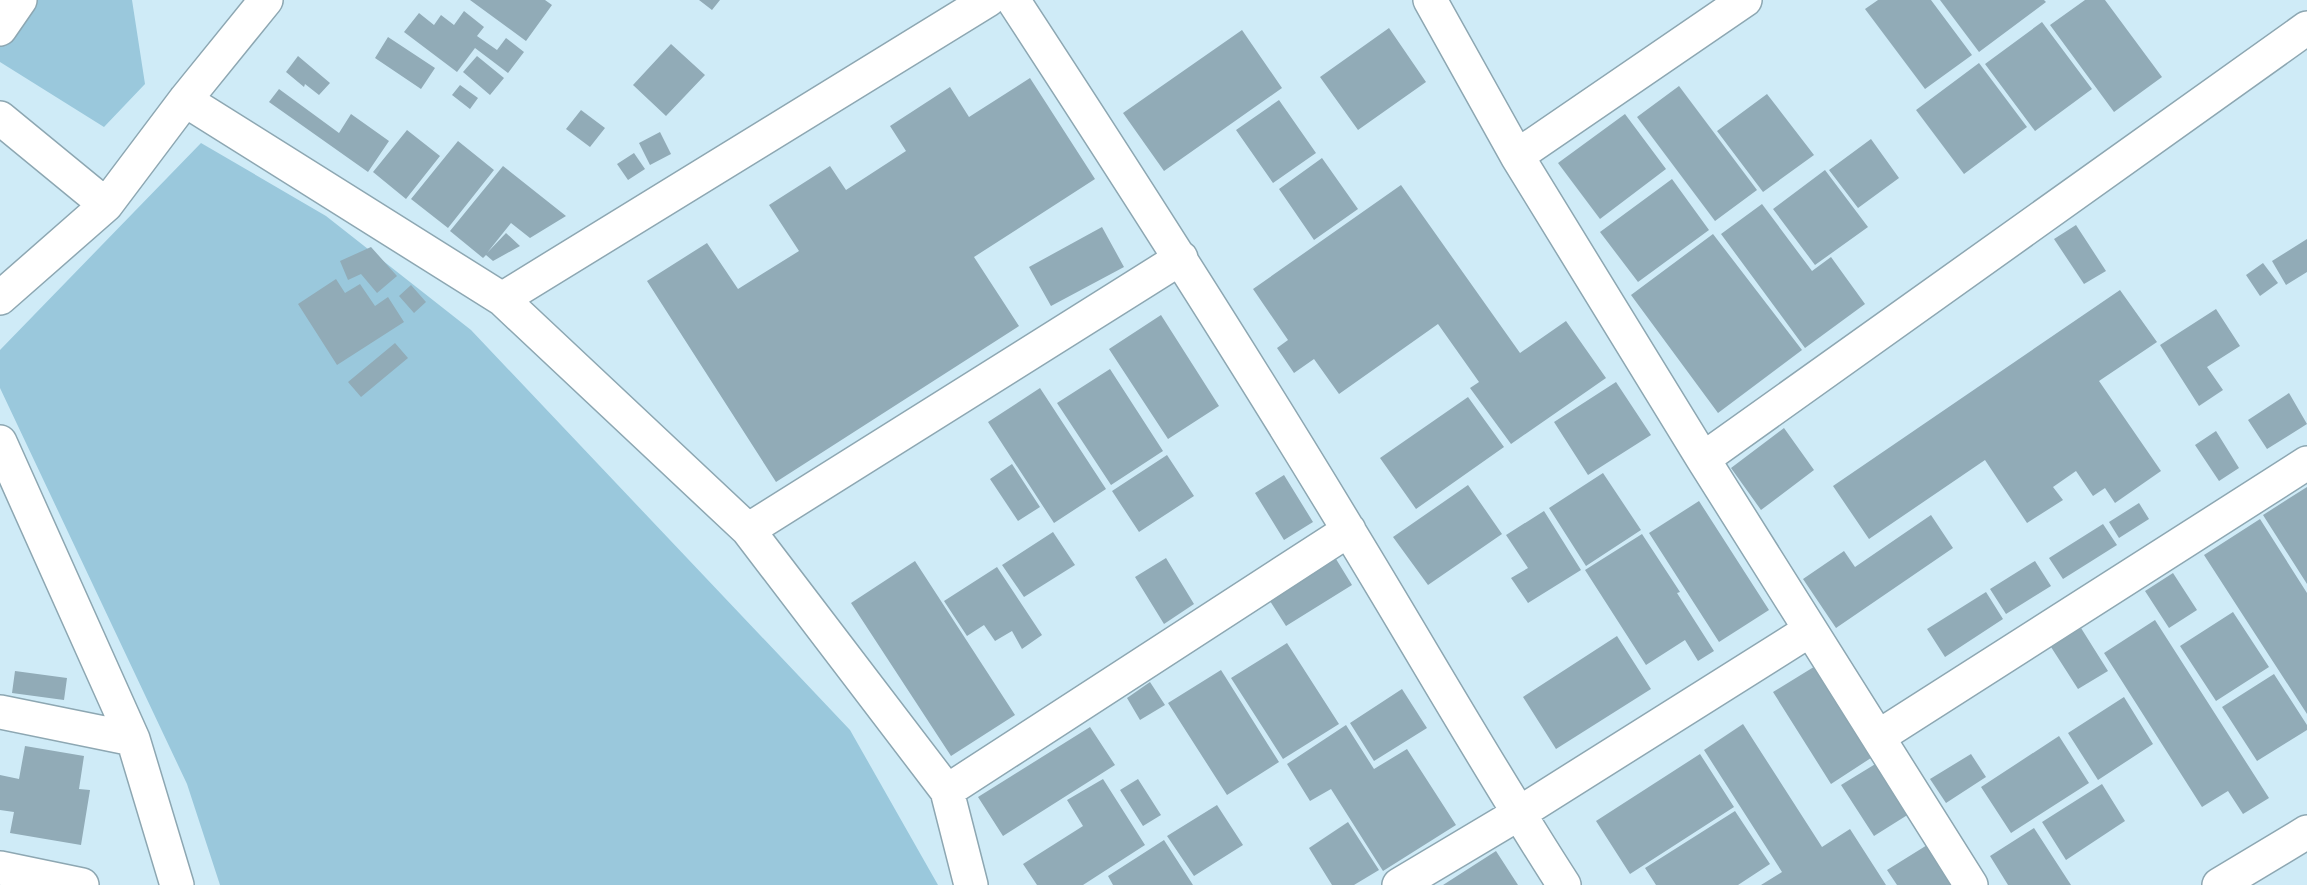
<svg xmlns="http://www.w3.org/2000/svg" width="2307" height="885" viewBox="0 0 2307 885" font-family="'Work Sans',sans-serif">
<rect width="100%" height="100%" fill="#cfebf7"/>
<!-- green -->
<path fill="#9ac8dc" d="M0,0H132L145,84L104,127L0,62Z
M201,143L326,216L471,330L850,730L938,885H220L187,784L0,388V350Z"/>
<!-- building -->
<path fill="#91abb7" d="M470,0H545L552,5L526,41Z
M699,0H720L712,10Z
M1878,0H1931L1972,55L1925,89L1865,9Z
M1940,0H2044L2046,2L1979,52Z
M2085,0H2105L2162,77L2114,112L2050,25Z
M464,11L484,27L477,36L497,50L506,38L524,52L508,73L475,48L457,72L404,32L419,13L434,25L441,15L454,25Z
M2042,22L2092,89L2035,131L1985,64Z
M1389,28L1426,82L1358,130L1320,77Z
M1242,30L1282,88L1164,171L1123,113Z
M388,37L435,68L421,89L375,58Z
M671,44L705,75L666,116L633,85Z
M298,56L330,83L319,95L305,84L304,87L286,72Z
M477,56L504,78L490,95L463,72Z
M1979,63L2027,127L1964,174L1916,110Z
M1030,78L1095,179L974,257L1019,326L776,482L647,281L707,243L738,289L799,251L769,205L830,166L846,190L906,151L890,126L950,87L969,117Z
M460,85L478,98L470,109L452,95Z
M1679,86L1757,190L1715,221L1637,117Z
M279,89L339,133L351,114L389,141L368,172L269,102Z
M1767,94L1814,155L1763,192L1717,131Z
M1279,100L1316,153L1273,183L1236,130Z
M581,110L605,128L590,147L566,129Z
M1625,114L1666,169L1600,219L1558,163Z
M407,130L440,156L406,199L373,172Z
M660,132L671,154L650,165L639,143Z
M1871,139L1899,178L1858,208L1829,170Z
M458,141L494,170L448,228L411,199Z
M634,153L645,169L628,180L617,164Z
M1322,158L1358,209L1314,240L1279,189Z
M503,166L566,216L530,238L511,223L487,253L506,233L520,246L493,261L486,255L483,258L450,231Z
M1825,170L1868,227L1815,265L1773,209Z
M1672,179L1709,230L1638,282L1600,232Z
M1401,185L1520,353L1566,321L1606,378L1511,444L1470,388L1479,382L1438,324L1339,394L1314,359L1294,373L1277,348L1288,340L1253,289Z
M1762,204L1812,271L1831,257L1865,304L1805,348L1721,234Z
M2076,225L2106,271L2084,284L2054,239Z
M1102,227L1124,267L1051,306L1029,267Z
M1713,234L1802,350L1718,413L1631,295Z
M2307,239V272L2286,285L2272,261Z
M371,247L397,276L377,293L361,274L348,280L340,261Z
M2263,263L2278,283L2260,296L2246,275Z
M336,279L345,293L360,284L375,306L388,297L404,322L337,365L298,304Z
M411,285L426,302L414,313L399,296Z
M2120,290L2157,342L2099,381L2161,471L2115,503L2105,488L2093,496L2076,471L2053,487L2063,500L2027,523L1985,460L1869,539L1833,486Z
M2216,309L2240,346L2207,367L2223,390L2199,406L2160,345Z
M1161,315L1219,406L1168,439L1109,349Z
M395,343L408,358L361,397L348,382Z
M1110,369L1163,451L1111,485L1057,403Z
M1616,382L1651,435L1588,475L1554,422Z
M1040,388L1106,489L1054,523L988,422Z
M2289,393L2307,424L2267,449L2248,420Z
M1468,397L1504,447L1416,509L1380,458Z
M1784,428L1814,470L1761,510L1731,468Z
M2216,431L2239,468L2219,481L2195,445Z
M1167,455L1194,496L1139,532L1112,491Z
M1012,464L1040,507L1018,521L990,479Z
M1603,473L1641,530L1586,566L1549,508Z
M1284,475L1313,522L1284,540L1255,493Z
M1468,485L1502,534L1428,585L1393,537Z
M2307,487V584L2263,515Z
M1699,501L1769,610L1719,642L1649,533Z
M2139,503L2149,519L2119,538L2109,522Z
M1544,511L1581,570L1528,603L1511,578L1528,568L1506,535Z
M1931,515L1953,548L1836,628L1803,579L1844,551L1855,567Z
M2260,519L2307,593V714L2204,555Z
M2103,524L2117,545L2063,579L2049,558Z
M1053,532L1075,565L1024,597L1002,565Z
M1642,534L1680,592L1677,593L1714,651L1698,661L1685,640L1646,665L1585,570Z
M1166,558L1194,604L1164,624L1135,577Z
M1336,559L1352,585L1286,626L1270,601Z
M915,561L1015,715L951,756L851,603Z
M2035,561L2051,586L2006,614L1990,589Z
M997,567L1042,635L1022,649L1012,631L995,641L984,625L967,636L944,601Z
M2173,573L2197,610L2169,628L2145,591Z
M1986,592L2003,619L1945,657L1927,629Z
M2233,612L2269,667L2216,701L2180,646Z
M2155,620L2269,798L2243,814L2228,791L2202,807L2104,653Z
M2081,628L2108,671L2078,689L2051,647Z
M1617,636L1651,689L1556,749L1523,697Z
M1287,643L1339,724L1283,759L1231,678Z
M1817,665L1874,756L1831,784L1773,692Z
M1221,670L1279,762L1227,795L1168,703Z
M15,671L67,678L64,700L12,693Z
M2274,674L2307,725V730L2257,761L2222,707Z
M1150,682L1165,705L1140,720L1127,698Z
M1402,689L1427,728L1374,761L1350,723Z
M2124,697L2153,744L2098,780L2068,733Z
M1743,724L1822,847L1850,829L1886,885H1761L1782,872L1704,750Z
M1346,725L1374,769L1407,749L1456,825L1383,871L1331,789L1310,801L1287,764Z
M1090,727L1115,765L1003,836L978,797Z
M2059,736L2089,783L2011,833L1981,787Z
M25,746L84,756L79,789L90,790L81,845L10,833L14,812L0,810V775L19,779Z
M1700,754L1734,807L1630,874L1596,821Z
M1971,754L1986,777L1946,803L1930,779Z
M1877,763L1909,814L1874,836L1841,785Z
M1103,779L1145,845L1083,885H1037L1023,864L1083,826L1067,800Z
M1138,779L1161,815L1143,826L1120,790Z
M2102,784L2125,821L2066,860L2042,822Z
M1217,805L1243,845L1194,876L1167,836Z
M1735,811L1770,864L1738,885H1656L1645,868Z
M1348,822L1379,870L1354,885H1332L1309,848Z
M2034,828L2071,885H2008L1990,856Z
M1164,840L1193,885H1113L1108,876Z
M1932,842L1960,885H1897L1887,870Z
M1496,851L1518,885H1443Z"/>
<g fill="none" stroke-linecap="round" stroke-linejoin="round">
<defs>
<path id="street" d="M1013,0C1128,176 1241,352 1349,531C1421,649 1489,769 1564,885
M1430,0L1517,156L1703,459L1971,885
M0,29L20,0
M185,100L502,299L748,530L947,791L971,885
M0,118L106,205
M1517,156L1745,0
M0,298L106,205L185,100L266,0
M502,299L988,0
M0,442L133,739L177,885
M1703,459L2307,28
M748,530L1181,258
M0,712L133,739
M1878,737L2307,463
M947,791L1349,530
M0,868L82,885
M1399,885L1518,814L1810,630
M2219,885L2307,832"/>
</defs>
<!-- street casing -->
<use href="#street" stroke="#8da7b2" stroke-width="36"/>
<!-- street -->
<use href="#street" stroke="#fff" stroke-width="33"/>
</g>
</svg>
